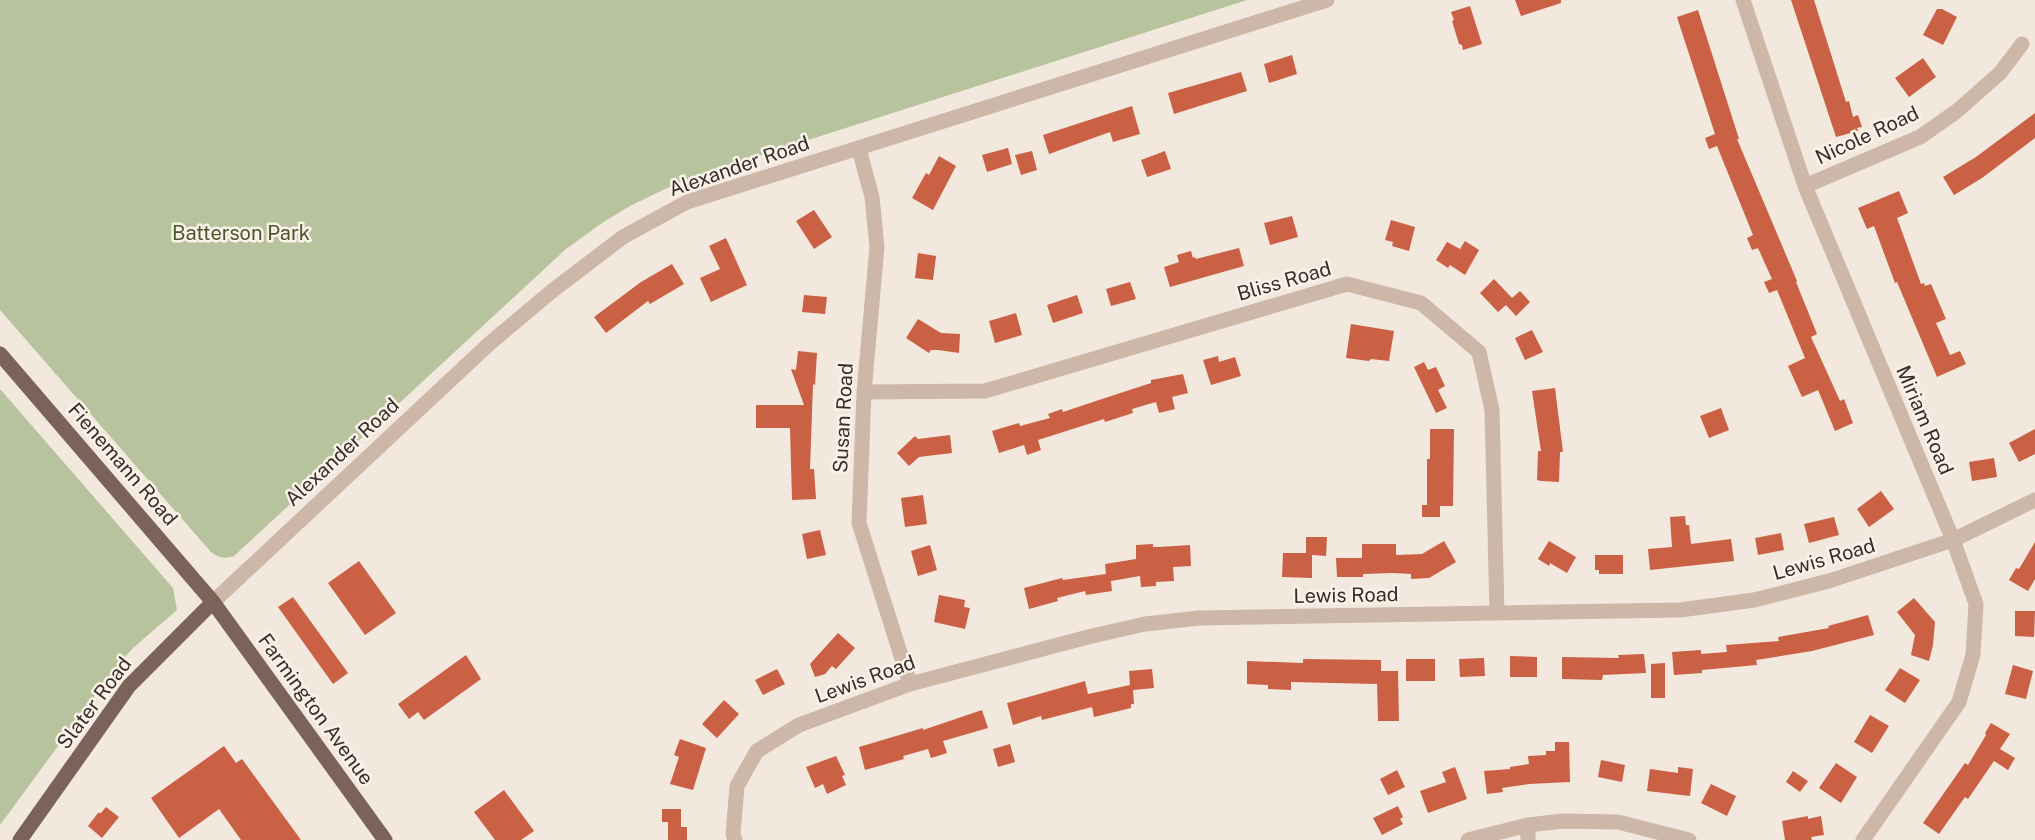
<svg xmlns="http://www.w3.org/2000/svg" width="2035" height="840" viewBox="0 0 2035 840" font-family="'Public Sans',sans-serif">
<rect width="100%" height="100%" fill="#f3e8dd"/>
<!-- green -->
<path fill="#b7c39c" d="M0,0H1247L708,172L667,188L630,206L602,223L566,249L234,556C225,559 219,558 211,552L0,310Z
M0,389L173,588L177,610L133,648L117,666L0,825Z"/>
<!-- building -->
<path fill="#ca6044" d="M1515,0H1561V3L1521,16Z
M1791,0H1814L1846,102L1849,101L1853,117L1858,115L1862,127L1857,128L1858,131L1836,137Z
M1470,6L1482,44L1463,50L1462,45L1459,44L1452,21L1454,20L1451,12Z
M1937,9H1942L1957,17L1943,45L1923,35Z
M1698,10L1739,139H1737L1797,281L1796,282L1817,334L1811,337L1840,401L1844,399L1853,423L1835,431L1818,390L1802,397L1788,366L1805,358L1777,290L1769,293L1764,282L1772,279L1758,248L1752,250L1747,238L1753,235L1717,146L1709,149L1705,138L1715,134L1677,17Z
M1292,55L1297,74L1269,83L1264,64Z
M1923,58L1936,77L1909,97L1895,78Z
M1241,72L1247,91L1174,114L1168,93Z
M1132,106L1140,134L1113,142L1110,132L1049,154L1043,135Z
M2035,113V138L1982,178L1954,195L1943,177L1976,157Z
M1008,148L1012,164L987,172L982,155Z
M1032,151L1037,170L1021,175L1015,155Z
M1165,151L1171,169L1147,177L1141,160Z
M939,156L956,166L933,210L912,198L926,173L929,175Z
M1899,191L1908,213L1897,218L1921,284L1924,283L1925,286L1931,284L1946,319L1936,323L1950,355L1960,351L1966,364L1937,377L1897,282L1895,283L1874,226L1867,229L1858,208Z
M814,210L832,237L814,249L796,221Z
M1292,216L1298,237L1270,245L1264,223Z
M1391,220L1415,227L1409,251L1392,246L1393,242L1385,240Z
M726,238L747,285L711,302L700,278L720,269L709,246Z
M1465,241L1479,250L1465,275L1450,265L1448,268L1436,260L1447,242L1460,249Z
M1239,248L1244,266L1170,287L1164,267L1179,262L1177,255L1191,251L1193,258L1195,257L1196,259Z
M918,253L936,256L933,280L915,278Z
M672,264L684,284L650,304L648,301L606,333L594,317L641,282Z
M1494,279L1512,298L1520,291L1530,302L1516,316L1506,305L1498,312L1480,293Z
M1130,282L1136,299L1111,306L1106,289Z
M804,295L827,297L825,314L802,312Z
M1077,295L1083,313L1053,323L1047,305Z
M1016,313L1022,335L995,343L989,321Z
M918,319L941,333L960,334L959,353L938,350H931L929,353L906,338Z
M1351,324L1394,331L1389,361L1371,359L1369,361L1346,358Z
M1532,330L1543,352L1525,360L1515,338Z
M798,351L817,353L815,385L813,384L810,469H814L816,499L792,500L790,428H756V405H804L791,369L796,370Z
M1218,356L1219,362L1235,357L1241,376L1211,385L1203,360Z
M1424,362L1428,370L1436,367L1445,386L1438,390L1447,408L1436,413L1414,367Z
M1183,374L1188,393L1172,397L1175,409L1159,413L1156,402L1132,409L1133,413L1105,422L1104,419L1038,440L1041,450L1027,455L1024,445L999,453L992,431L1019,423L1020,426L1050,418L1048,414L1062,409L1063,412L1099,400L1151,383V380Z
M1555,388L1563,452H1560L1559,482L1541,481L1537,480L1538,451H1541L1532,391Z
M1721,408L1729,430L1709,438L1700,416Z
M1430,429H1454L1453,506H1440V517H1422V505H1427V459H1430Z
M2035,429V454L2019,462L2009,443Z
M950,435L952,453L919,457L909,466L897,453L915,436L918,439Z
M1994,458L1997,477L1972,481L1969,462Z
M1881,491L1894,509L1869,527L1857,509Z
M923,495L927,524L905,527L901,498Z
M1685,516L1686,525H1689L1691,544L1731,539L1734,561L1650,570L1648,549L1672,547L1670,517Z
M1834,517L1839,535L1809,543L1804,524Z
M820,530L826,555L807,559L802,534Z
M1781,533L1784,550L1758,555L1755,538Z
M1306,537H1327L1326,556L1312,555V578L1282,577L1283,553H1306Z
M1444,541L1456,562L1429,578L1411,579V574L1393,573L1363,574V577H1337L1336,558H1362V544H1396V555L1422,554Z
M1549,541L1576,557L1567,573L1550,563L1549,566L1538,559Z
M2035,542V579L2028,591L2009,580L2016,568L2019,569Z
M1153,544V547H1159L1190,545L1191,566L1173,567L1174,581L1156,582V586L1141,587L1140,576L1111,581L1112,591L1086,595L1085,591L1057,598L1058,601L1029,609L1024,588L1062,578L1063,580L1106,574L1105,564L1136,559V545Z
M930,545L937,570L918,576L911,551Z
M1595,555H1623V574H1599V570H1595Z
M359,561L396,613L365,635L328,583Z
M939,595L965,600L964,607L970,608L965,629L934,622Z
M293,597L348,673L333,684L278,607Z
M1914,598L1935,622L1933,645L1929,661L1911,655L1915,635L1897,612Z
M2015,611H2035L2034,637L2015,636Z
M1868,615L1874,635L1812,651L1756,660L1757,665L1702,670V673L1674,675L1672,652L1701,650V654L1727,652L1726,645L1779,641L1778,637L1829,628L1828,626Z
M838,633L855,648L836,669L832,666L825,674L815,677L810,664Z
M1644,654L1646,673L1603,675L1602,680L1562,679V657L1619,658L1618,655Z
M466,655L481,679L424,720L418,712L409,719L398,704Z
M1510,656L1537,657V677H1510Z
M1484,658L1485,676L1460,677L1459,659Z
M1303,659L1381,660V671H1398L1399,721H1378L1377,684L1291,682V690L1268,689V685L1247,684V661L1303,663Z
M1406,659H1435V681H1406Z
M1665,663V698H1651V664Z
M2013,665L2033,671L2026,699L2005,694Z
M1900,668L1920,680L1905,703L1885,690Z
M777,669L785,684L763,695L755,680Z
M1152,669L1154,688L1133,690L1134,704H1131V708L1094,717L1092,707L1042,720L1041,716L1013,725L1007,703L1085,681L1088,694L1130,685L1129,671Z
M724,700L739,714L717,738L702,724Z
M982,710L988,728L943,741L947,753L931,758L928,749L903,756L904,759L865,770L859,747L923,728V730Z
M1870,715L1889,726L1872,753L1854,742Z
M1991,723L2010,734L2000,749L2015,758L2008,770L1994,761L1968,799L1965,797L1939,834L1923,823L1965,763L1968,765L1986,735L1985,733Z
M680,739L706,748L693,790L670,784L679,757L674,755Z
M1555,742H1569L1570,782L1529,784L1502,788L1503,792L1487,794L1484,771L1510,769V767L1529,764L1528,756L1546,755V751H1555Z
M1010,744L1015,762L998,767L993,749Z
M224,746L236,763L242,759L301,840H241L219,809L179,838L151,798Z
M836,756L845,775L842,776L846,785L827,794L823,784L815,788L806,767Z
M1601,760L1625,765L1622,782L1598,777Z
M1836,763L1857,777L1841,803L1819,788Z
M1455,767L1467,799L1428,813L1420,791L1446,782L1442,772Z
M1678,767L1693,769L1690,796L1647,791L1650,769L1678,773Z
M1397,770L1405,787L1388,795L1380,779Z
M1793,771L1808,781L1800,792L1786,782Z
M1711,784L1736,796L1727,816L1701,803Z
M504,790L534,831L521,840H495L474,812Z
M1398,806L1403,817L1400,819L1403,824L1382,835L1373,818Z
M106,807L119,817L102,838L88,826L98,813H101Z
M662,809H681V827H687V840H668V822H662Z
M1808,816V819L1821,816L1824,835L1811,837L1812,840H1785L1782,821Z"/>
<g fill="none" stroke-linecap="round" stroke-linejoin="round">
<!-- minor -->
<path stroke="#ccb7a8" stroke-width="15" d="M1743,0L1805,186L1953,540L1976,604L1973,655L1959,702L1863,840
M859,149L872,197L877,247L864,392L859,523L910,684
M1805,186L1920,137L1957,111L2000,73L2022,44
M864,392L985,391L1347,284L1421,303L1479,352L1492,410L1497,613
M213,602L489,344L552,291L623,237L687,202L1327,0
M1528,825V840
M735,840L733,834L737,786L757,751L799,725L910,684L1088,637L1145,624L1199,618L1680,610L1754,600L1829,581L1953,540L2035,500
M1468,840L1528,825L1563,821L1618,822L1689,840"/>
<!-- major -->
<path stroke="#7b6359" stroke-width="15" d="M0,354L213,602L385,840
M20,840L129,686L213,602"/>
</g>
<g text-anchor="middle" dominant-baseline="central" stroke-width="5" stroke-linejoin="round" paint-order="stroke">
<!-- street labels -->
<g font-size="20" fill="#382d28" stroke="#faf2e9">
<text transform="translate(1867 135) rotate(-25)">Nicole Road</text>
<text transform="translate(739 166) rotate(-19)">Alexander Road</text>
<text transform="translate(1284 281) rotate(-16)">Bliss Road</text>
<text transform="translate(843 418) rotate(-87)">Susan Road</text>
<text transform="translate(1925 420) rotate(67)">Miriam Road</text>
<text transform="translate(342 452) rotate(-43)">Alexander Road</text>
<text transform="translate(123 464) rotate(49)">Fienemann Road</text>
<text transform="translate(1824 559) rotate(-16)">Lewis Road</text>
<text transform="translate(1346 595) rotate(-1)">Lewis Road</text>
<text transform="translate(865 679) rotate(-20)">Lewis Road</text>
<text transform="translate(94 703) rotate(-53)">Slater Road</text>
<text transform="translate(316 709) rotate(54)">Farmington Avenue</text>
</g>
<!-- park labels -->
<g font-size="20" fill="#49572b" stroke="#faf2e9">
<text x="241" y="233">Batterson Park</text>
</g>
</g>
</svg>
